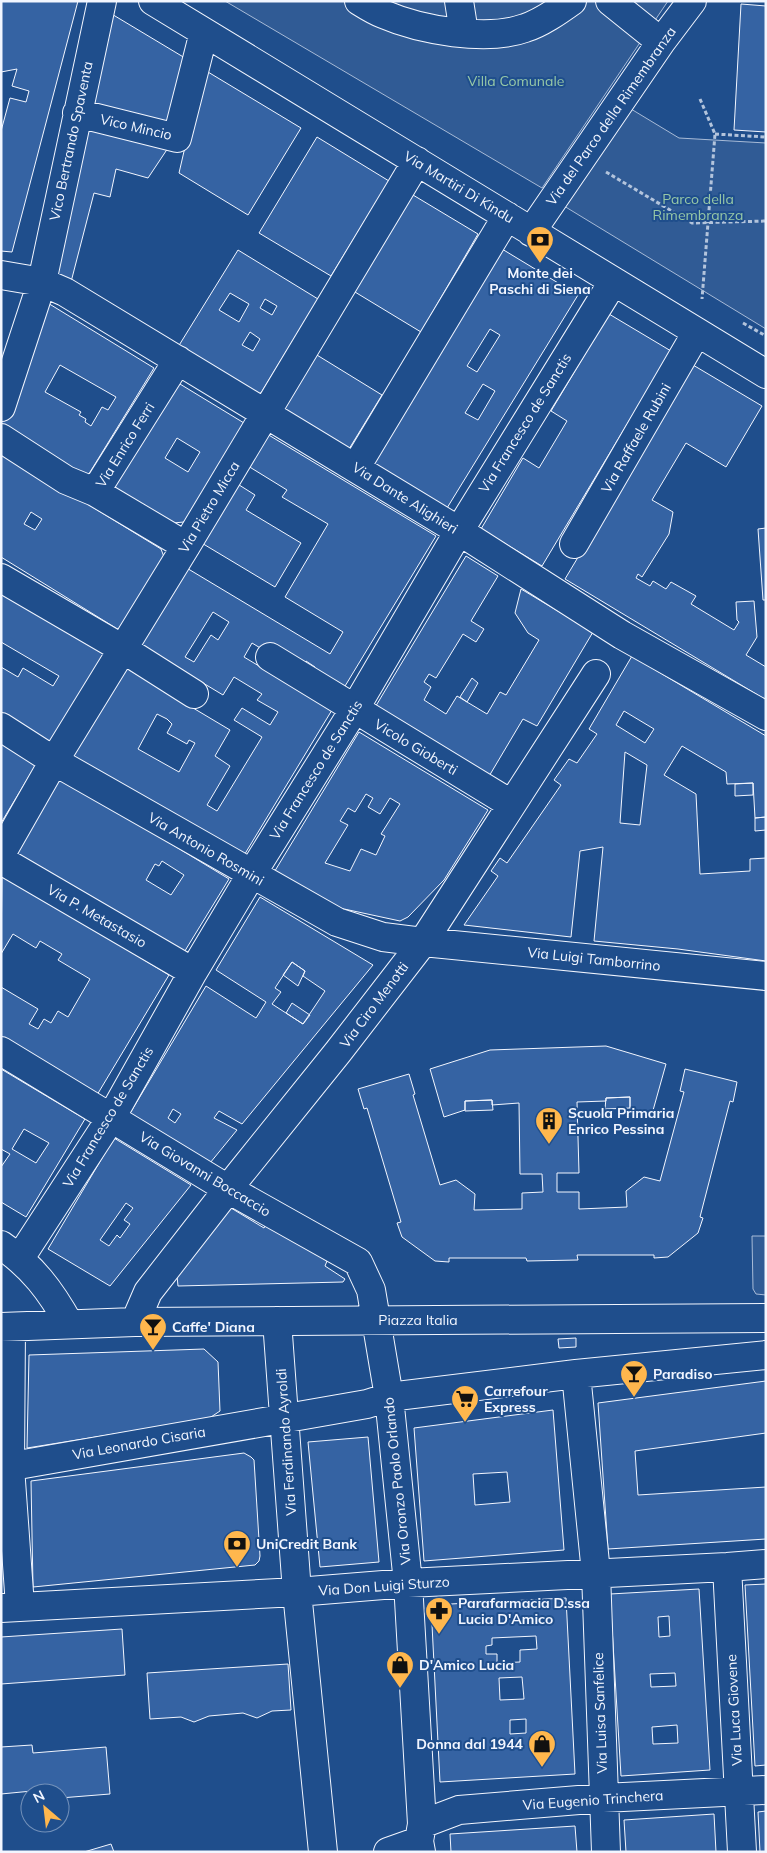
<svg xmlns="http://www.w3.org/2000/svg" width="767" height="1853" viewBox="0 0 767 1853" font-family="Mulish,sans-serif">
<rect width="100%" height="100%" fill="#1f4e8c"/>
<!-- built -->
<path fill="#305b95" stroke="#a8bbd7" d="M225,1H668L542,188Z
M631,109L679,138L766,143V329L564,206Z
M752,1236H766V1295L756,1294L753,1289Z"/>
<!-- building -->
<path fill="#3563a3" stroke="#f2f6ff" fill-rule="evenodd" d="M1,1H78L12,252L1,251V131L10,98L26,102L29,91L12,86L17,69L1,72Z
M741,4L766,6V132L734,130Z
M110,13L185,58L167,123L86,102Z
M203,69L301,128L248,215L179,173Z
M90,122L168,148L148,178L116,169L110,197L94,193L71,282L44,265Z
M317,137L389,181L331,276L259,233Z
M408,192L478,234L421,332L350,289Z
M502,249L578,295L447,508L372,463ZM490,329L500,335L477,372L467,366ZM483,384L495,391L478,420L465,413Z
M238,250L318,299L261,393L257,394L178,347ZM230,293L249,304L239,322L219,310ZM265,299L277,306L272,315L260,308ZM250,332L260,339L253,351L242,345Z
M38,297L154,368L87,477L1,425V418ZM60,365L116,397L108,410L102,407L91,426L85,422L86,419L79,415L81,412L45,392Z
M609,314L671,351L542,566L481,529L523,458L539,468L567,421L551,411Z
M312,352L382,395L349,449L279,407Z
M693,365L762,406L726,467L686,443L652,500L673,512L669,534L642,577L638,574L636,578L650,586L653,581L666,589L671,582L696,596L691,604L734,630L739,622L737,620L736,602L754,601L757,637L746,655L766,667V700L565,579Z
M175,381L244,423L184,522L173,523L111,485ZM177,438L200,452L188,472L165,458Z
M267,434L436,536L339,696L309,677L315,667L306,661L300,672L252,643L244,657L332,710L240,862L71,760L126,668L230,730L215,756L230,766L207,805L217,811L262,737L234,720L242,708L270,725L278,712L257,700L262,694L234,677L223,695L138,644L185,567L330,654L343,632L285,597L328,524L282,497L287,490L248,466ZM213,612L229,622L218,640L211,635L194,662L185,657ZM157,714L167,719L172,724L167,733L187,744L189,740L195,743L179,772L138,749Z
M1,451L161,549L164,557L119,630L1,557ZM31,512L42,519L35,530L24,524Z
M236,483L255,495L246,510L301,543L275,587L200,542Z
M766,528V600H763L758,529Z
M466,556L498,576L471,621L484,629L476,642L463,634L436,678L429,674L424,682L431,687L424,700L446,714L457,696L487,714L500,692L506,695L539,640L528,633L515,613L521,589L593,632L537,726L523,719L485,783L371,714Z
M1,591L105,652L50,745L1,716V667L18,677L23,668L53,686L59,676L1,642Z
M632,656L766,736V817L755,818L753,783L727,784L726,772L682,746L664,775L696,794L700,874L750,871V859L766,858V961L678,949L594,941L603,847L580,851L571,937L464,925L498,876L491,871L500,858L507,863L561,785L554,780L569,759L577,763L597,734L589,729ZM624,711L654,729L645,743L616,725ZM625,752L647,765L640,825L620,823Z
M472,678L478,683L467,702L460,697Z
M359,732L488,810L444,880L408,917L400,921L307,901L270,879ZM366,794L373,798L368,807L380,814L390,798L400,804L381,834L385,836L376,855L361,849L350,871L325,863L348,825L340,821L348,808L355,812Z
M1,742L37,763L1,823Z
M61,777L229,879L183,954L15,852ZM162,861L184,875L171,895L146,880L155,864L159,866Z
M753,783V795L735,796V784Z
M766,817V830L755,831V818Z
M2,874L169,975L97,1095L1,1037V987L38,1009L29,1024L38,1029L44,1019L51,1023L58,1011L68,1017L90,979L58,960L62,954L40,941L36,948L13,934L1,954Z
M260,897L373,965L242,1124L219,1111L214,1118L237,1130L210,1163L129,1115L206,986L256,1018L266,1002L216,970ZM292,962L305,971L303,976L325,991L303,1024L272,1004L281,992L275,988ZM173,1109L181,1114L175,1123L168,1118Z
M292,962L305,971L298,986L283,975Z
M292,1003L310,1015L303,1024L286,1013Z
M606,1046L666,1064L652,1114L630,1108V1097L606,1098V1101L577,1102L579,1173H557V1192H579V1209L627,1207L626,1191L644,1177L660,1181L684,1092L680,1091L685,1069L737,1082L733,1102L730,1101L700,1217L703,1218L698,1233L668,1257L654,1258V1255H577L578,1260L527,1261L526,1258H449V1262L435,1261L402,1237L397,1223L401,1222L367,1108L364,1109L358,1089L409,1074L415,1094L413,1095L440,1185L456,1180L475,1194L474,1210L522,1209V1193L543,1192L542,1174H520L519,1103L492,1105V1100L465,1101V1110L444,1117L430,1069L490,1050Z
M1,1069L85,1119L26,1217L1,1202V1167L10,1154L1,1149ZM24,1129L49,1143L36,1163L12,1149Z
M630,1097V1108L605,1109L606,1098Z
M492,1100L493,1110L465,1111V1101Z
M114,1138L191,1185L110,1286L48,1249ZM126,1203L133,1208L124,1220L130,1224L120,1238L117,1235L109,1246L100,1240Z
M231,1208L264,1228L267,1222L327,1261L325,1266L345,1279L343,1282L178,1286L177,1276Z
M576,1338V1347L559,1348L558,1339Z
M204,1349L218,1362L220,1411L208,1419L27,1448L29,1355Z
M766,1381V1433L635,1451L638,1495L766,1487V1539L608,1549L598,1403Z
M553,1410L564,1550L424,1561L414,1428ZM507,1472L510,1502L475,1505L473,1474Z
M368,1437L379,1562L320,1567L308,1442Z
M244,1453L251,1457L254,1460L260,1556L259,1561L255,1565L33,1587L31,1481Z
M766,1584V1765L755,1766L745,1585Z
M699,1589L710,1770L621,1776L610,1594ZM669,1616L670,1636L659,1637L658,1617ZM675,1673L676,1686L651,1687L650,1674ZM677,1725L678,1743L653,1744L652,1727Z
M566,1598L575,1774L440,1782L431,1605ZM536,1636L537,1649L520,1650V1662L497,1663V1654H486V1646L492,1645V1638ZM522,1677L524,1699L500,1700L499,1678ZM526,1719V1733L510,1734V1720Z
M122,1629L125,1675L1,1684V1637Z
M288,1664L291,1710L272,1711L257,1718L243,1713L209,1716L194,1722L181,1717L150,1719L147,1673Z
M32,1745L33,1753L106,1747L110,1794L60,1798V1793H32V1791L1,1794V1747Z
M766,1811V1852H760L758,1812Z
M714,1814L716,1852H626L624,1820Z
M575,1826L577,1852H451L450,1834Z
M111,1844L114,1852H84Z"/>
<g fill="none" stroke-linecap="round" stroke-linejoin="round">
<defs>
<path id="minor" d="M153,1L766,374
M359,1C367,6 375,11 383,14C420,30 487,42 525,28C541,23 558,11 572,1
M459,1L464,33
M610,1L661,42
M77,113L177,138L204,32
M531,232L661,42L692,1
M1,275L42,282L65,292L459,531L622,635L766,716
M178,360L95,492L186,546
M1,407L42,282L102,1
M1,438L66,480L95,492
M356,467L507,216
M574,544L697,332
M1,578L123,649L194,694
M270,657L511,804
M1,727L54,761L337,922L383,937L423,942L766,976
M1,854L54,761L186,546L417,161
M1,860L193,972
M1,1051L228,1189L358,1262L371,1290L389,1397L408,1583L422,1824L419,1841L421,1852
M1,1245C32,1266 51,1291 69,1324
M20,1258L111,1118L193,972L251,875L354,710L459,531L613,282
M277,1321L297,1592L323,1852
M135,1322L148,1292L239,1175L338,1052L423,942L596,674
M1,1327L135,1322L766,1318
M11,1327L10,1467L20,1606
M576,1374L596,1573L606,1852
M1,1468L367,1404L389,1397L576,1374L766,1355
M727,1567L742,1852
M1,1608L297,1592L408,1583L727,1567L766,1564
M422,1824L459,1810L603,1798L766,1790
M388,1852L419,1841"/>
</defs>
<!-- minor casing -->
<use href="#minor" stroke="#f2f6ff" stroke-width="30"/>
<!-- path -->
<path stroke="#b3c4dc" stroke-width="3" stroke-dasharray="4 2.5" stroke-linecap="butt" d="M700,99L715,134L702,299
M715,134L766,137
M606,172L692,223L766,221
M743,323L766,336"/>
<!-- minor -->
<use href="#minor" stroke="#1f4e8c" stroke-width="28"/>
</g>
<!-- icons -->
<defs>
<symbol id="bank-pin" viewBox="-11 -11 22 30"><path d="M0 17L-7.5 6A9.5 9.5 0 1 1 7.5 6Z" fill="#ffb74d" stroke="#1f4e8c"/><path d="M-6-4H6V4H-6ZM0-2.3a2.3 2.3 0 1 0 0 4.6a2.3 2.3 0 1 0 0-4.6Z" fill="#111"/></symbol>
<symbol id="building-pin" viewBox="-11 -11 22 30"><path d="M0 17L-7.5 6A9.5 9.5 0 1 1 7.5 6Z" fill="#ffb74d" stroke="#1f4e8c"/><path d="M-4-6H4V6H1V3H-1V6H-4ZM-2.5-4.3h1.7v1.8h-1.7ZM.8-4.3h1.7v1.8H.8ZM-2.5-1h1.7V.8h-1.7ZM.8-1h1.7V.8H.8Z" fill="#111"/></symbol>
<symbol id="bar-pin" viewBox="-11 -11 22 30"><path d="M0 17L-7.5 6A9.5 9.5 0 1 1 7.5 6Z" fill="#ffb74d" stroke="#1f4e8c"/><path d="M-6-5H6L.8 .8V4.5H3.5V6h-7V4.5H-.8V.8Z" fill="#111"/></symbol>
<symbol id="supermarket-pin" viewBox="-11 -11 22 30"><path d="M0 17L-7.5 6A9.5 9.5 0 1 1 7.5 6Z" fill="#ffb74d" stroke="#1f4e8c"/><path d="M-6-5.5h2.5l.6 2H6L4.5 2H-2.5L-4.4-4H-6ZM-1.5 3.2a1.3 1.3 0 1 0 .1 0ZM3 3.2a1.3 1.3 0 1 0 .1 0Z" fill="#111"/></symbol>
<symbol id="pharmacy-pin" viewBox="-11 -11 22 30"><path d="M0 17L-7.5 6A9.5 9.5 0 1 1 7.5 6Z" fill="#ffb74d" stroke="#1f4e8c"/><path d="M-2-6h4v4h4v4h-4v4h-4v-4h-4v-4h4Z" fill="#111"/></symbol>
<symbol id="shop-pin" viewBox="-11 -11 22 30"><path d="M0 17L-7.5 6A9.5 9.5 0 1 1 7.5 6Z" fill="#ffb74d" stroke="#1f4e8c"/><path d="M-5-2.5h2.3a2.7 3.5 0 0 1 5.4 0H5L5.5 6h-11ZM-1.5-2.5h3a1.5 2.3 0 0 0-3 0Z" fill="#111"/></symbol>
</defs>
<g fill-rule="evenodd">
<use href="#bank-pin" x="524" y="224" width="32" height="43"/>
<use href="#building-pin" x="533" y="1105" width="32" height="43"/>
<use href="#bar-pin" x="137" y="1311" width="32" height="43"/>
<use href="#bar-pin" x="618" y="1358" width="32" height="43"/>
<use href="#supermarket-pin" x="449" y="1383" width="32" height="43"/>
<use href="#bank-pin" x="221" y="1528" width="32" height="43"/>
<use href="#pharmacy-pin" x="423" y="1595" width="32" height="43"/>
<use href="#shop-pin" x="384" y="1649" width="32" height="43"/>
<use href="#shop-pin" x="526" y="1728" width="32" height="43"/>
</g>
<g text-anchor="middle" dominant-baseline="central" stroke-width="4" stroke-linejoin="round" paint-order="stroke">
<!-- park labels -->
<g font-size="14" fill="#97c8a6" stroke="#1f4e8c">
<text x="516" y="81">Villa Comunale</text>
<text x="698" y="199">Parco della<tspan x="698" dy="16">Rimembranza</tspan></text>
</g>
<!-- street labels -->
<g font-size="14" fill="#f2f6ff" stroke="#1f4e8c">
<text transform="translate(611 116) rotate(-55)">Via del Parco della Rimembranza</text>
<text transform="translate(136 127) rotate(13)">Vico Mincio</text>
<text transform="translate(71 141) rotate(-78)">Vico Bertrando Spaventa</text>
<text transform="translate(459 187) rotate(31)">Via Martiri Di Kindu</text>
<text transform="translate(525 423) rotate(-58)">Via Francesco de Sanctis</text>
<text transform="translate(636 438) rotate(-60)">Via Raffaele Rubini</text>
<text transform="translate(125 445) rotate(-58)">Via Enrico Ferri</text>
<text transform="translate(405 498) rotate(32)">Via Dante Alighieri</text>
<text transform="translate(209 507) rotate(-59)">Via Pietro Micca</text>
<text transform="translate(416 747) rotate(31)">Vicolo Gioberti</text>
<text transform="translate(316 770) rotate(-58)">Via Francesco de Sanctis</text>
<text transform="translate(206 849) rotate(30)">Via Antonio Rosmini</text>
<text transform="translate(97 916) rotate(30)">Via P. Metastasio</text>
<text transform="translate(594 959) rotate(6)">Via Luigi Tamborrino</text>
<text transform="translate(374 1005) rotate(-53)">Via Ciro Menotti</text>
<text transform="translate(108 1117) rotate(-59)">Via Francesco de Sanctis</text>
<text transform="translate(205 1174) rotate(31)">Via Giovanni Boccaccio</text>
<text x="418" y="1320">Piazza Italia</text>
<text transform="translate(286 1442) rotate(-94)">Via Ferdinando Ayroldi</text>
<text transform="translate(139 1443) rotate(-10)">Via Leonardo Cisaria</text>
<text transform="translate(397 1481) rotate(-96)">Via Oronzo Paolo Orlando</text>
<text transform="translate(384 1586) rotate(-4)">Via Don Luigi Sturzo</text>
<text transform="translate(734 1710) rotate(-93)">Via Luca Giovene</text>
<text transform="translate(600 1713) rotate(-92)">Via Luisa Sanfelice</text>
<text transform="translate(593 1800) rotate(-4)">Via Eugenio Trinchera</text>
</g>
<!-- poi labels -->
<g font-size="14" font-weight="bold" fill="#f2f6ff" stroke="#1f4e8c" text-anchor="start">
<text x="540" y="273" text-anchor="middle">Monte dei<tspan x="540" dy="16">Paschi di Siena</tspan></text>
<text x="568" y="1113">Scuola Primaria<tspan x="568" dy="16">Enrico Pessina</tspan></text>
<text x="172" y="1327">Caffe' Diana</text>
<text x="653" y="1374">Paradiso</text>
<text x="484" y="1391">Carrefour<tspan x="484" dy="16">Express</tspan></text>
<text x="256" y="1544">UniCredit Bank</text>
<text x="458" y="1603">Parafarmacia D.ssa<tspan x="458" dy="16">Lucia D'Amico</tspan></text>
<text x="419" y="1665">D'Amico Lucia</text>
<text x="523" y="1744" text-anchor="end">Donna dal 1944</text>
</g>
</g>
<!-- border -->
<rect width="767" height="1853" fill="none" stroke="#f2f6ff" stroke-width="5"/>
<!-- north arrow -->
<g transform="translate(45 1808) rotate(332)"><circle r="24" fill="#1f4e8c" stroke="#7391ba"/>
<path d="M0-4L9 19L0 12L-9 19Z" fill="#ffb74d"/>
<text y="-8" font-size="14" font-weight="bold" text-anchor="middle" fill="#f2f6ff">N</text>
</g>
</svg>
